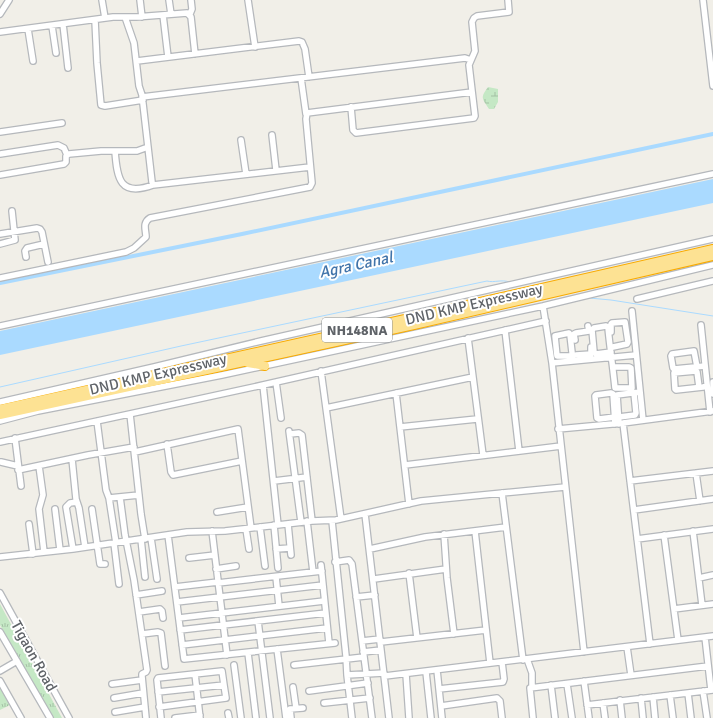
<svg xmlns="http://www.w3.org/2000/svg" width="713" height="718" viewBox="0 0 713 718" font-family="Signika,sans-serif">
<defs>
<pattern id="grass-tufts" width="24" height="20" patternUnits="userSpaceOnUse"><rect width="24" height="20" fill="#c5e8c5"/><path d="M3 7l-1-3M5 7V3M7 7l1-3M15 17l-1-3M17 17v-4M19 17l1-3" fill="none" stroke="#a3c0a4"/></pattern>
<pattern id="wetland-marsh" width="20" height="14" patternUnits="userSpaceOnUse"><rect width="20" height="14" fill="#c5e8c5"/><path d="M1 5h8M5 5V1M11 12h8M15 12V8" fill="none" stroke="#a3c0a4"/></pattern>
</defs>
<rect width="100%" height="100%" fill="#f1efe8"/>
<!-- grass -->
<path fill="url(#grass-tufts)" d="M0,604L62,718H52L0,625Z
M0,688L10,705L0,710Z"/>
<!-- wetland -->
<path fill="url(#wetland-marsh)" d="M488,87L498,89V102L494,109H489C482,98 480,98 488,87Z"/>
<!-- water -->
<path fill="#aadaff" d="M713,179V203L0,355V331Z"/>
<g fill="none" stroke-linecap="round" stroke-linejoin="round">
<!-- stream -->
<path stroke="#aadaff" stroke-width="1" d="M589,298L611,300L713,316
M0,387L181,346L487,281C494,283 502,279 509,282"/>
<!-- canal -->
<path stroke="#aadaff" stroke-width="4" d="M0,283L242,234L713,134"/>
<defs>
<path id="minor" d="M102,0L105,18
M140,0L142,17
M169,0L171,14
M248,0L255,47
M703,0L713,86
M0,14L9,0
M190,14L192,9L191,0
M163,15L168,57
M125,17L134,43L139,86L142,95L152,182L153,185L310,167
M95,20L97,63L101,105L105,106L143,100
M63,24L68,68
M52,26L56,53
M28,29L33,61
M0,32L113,17H136L187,13L191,17L195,54
M137,61L299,41L302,42L305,49L309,77
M301,78L306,114
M142,97L465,58L471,60
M351,107L353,130L356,133L474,118L475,116L469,65L475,51L472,22L474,18L477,16L509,12L508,0
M0,132L62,123
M272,135L276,170
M241,140L246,174
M115,151C117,179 120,197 153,185
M0,154L58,145L64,148L67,155
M0,175L64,164L66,162V156L69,154L101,151H137L148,147
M0,234L37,228L40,229L42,232L48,262
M0,244L15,240L12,211
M26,257L25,251L27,248L44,244
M0,278L126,252L134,248L146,237C146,230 142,223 150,218L310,187L312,183L306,119L307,113L472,92
M637,299L713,281
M543,306L552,363L584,652
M632,311L643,420
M701,325L710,412
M0,326L713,174
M505,330L519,451
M611,332V324L612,323L625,322L628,342L627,344L613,347
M468,338L483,455
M575,340L574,334L576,333L589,331L588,326
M611,352L596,354L594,352L592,330L594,328L606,326L608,328C610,348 613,368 615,388H632L631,368L629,367H613
M576,355L591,354V347
M573,356H557L555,336L569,333L570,335L573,361
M552,363L636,355
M697,367L694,351L672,354L671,356L673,368L674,369L705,366
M321,371L341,519
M276,382L281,418
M713,382V394
M263,385L278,525
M699,387L697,372L696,371L674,373L675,389L676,390L703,387L707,386
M396,393L409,504
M0,402L154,367L261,341L713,239
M326,408L473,377
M130,414L141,514L145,539
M615,417L599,419L597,418L595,396L596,395L611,393L613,394L615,424
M619,417L635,415L636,413L634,393
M0,421L38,411L222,375L543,306L713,265
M97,421L106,490L109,498L116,543
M623,423L650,644
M619,424L617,395L640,392
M400,427L477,419
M558,429L623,423L713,411
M289,431L301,522
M290,434L299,433L302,435L312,521
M15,438L21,486
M0,442L263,385L546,321
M167,444L171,472L173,475L242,461
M135,452L238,429L251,528
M72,459L76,499L79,508L85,547
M1,462L18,466
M405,465L561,446
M39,466L43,495L39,509L44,552
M18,470L88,455L134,447
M696,473L700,501
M274,481L307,477
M630,481L713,471
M502,493L523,660
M120,497L125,535L134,580L147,670L146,672L142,674V676L146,718
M109,498L139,495
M55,509L60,550
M92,509L100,564H105
M634,510L713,499
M217,512L248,507
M365,514L389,718
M307,521L313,572
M332,521L346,656L347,675L352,718
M29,524L33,554
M288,524L291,555
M274,525L278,568
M260,527L265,566
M246,529L249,549
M212,531L227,655
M475,531L490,663
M693,531L702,605
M444,534L447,578L454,634
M168,535L184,659L335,643
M664,535L678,640
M151,538L157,579
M141,539L145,577
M637,539L713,529
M114,543L119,584
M73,549L66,507L70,503L77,502
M276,549L290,548
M370,549L425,537L506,527
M0,557L73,549L187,532L225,531L312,521L336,520L421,501L565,487
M189,558L215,555
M335,562L349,560L352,564L372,718
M321,565L329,643
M216,569L236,566
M409,573L417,638
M276,577L279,606
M699,578L713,575
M374,579L446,569
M218,583L322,571
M175,587L218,582
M0,593L69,718
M136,595L162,591
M356,597L375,595
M177,602L323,585
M674,609L713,604
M139,612L160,609L162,611L163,618
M179,618L324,601
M258,621L270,718
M180,630L326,613
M0,632L50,718
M142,634L158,632L161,633L165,666
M705,637L711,690
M362,641L380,639
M381,642L486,630
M182,645L327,628
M627,647L631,675
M277,649L286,718
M363,652L381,650
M248,653L256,718
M527,659L532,673V688
M234,665L241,718
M294,665L364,657
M437,670L442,718
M0,671L17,661
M426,672L431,718
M195,674L200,718
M406,674L409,718
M347,675L384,673
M385,676L713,636
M0,681L21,718
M584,681L589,718
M112,684L142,680
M567,684L572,718
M551,685L555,718
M293,687L296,708
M439,689L503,682L504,679L502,662
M309,691L368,683
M703,691L707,718
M158,692L224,685L226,698L159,707
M688,693L691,718
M670,695L673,718
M653,697L655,718
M114,698L143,693
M641,698L643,718
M620,700L622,718
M324,703L370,698
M603,703L605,718
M587,705L713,690
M441,706L497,698L500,701L502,718
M115,712L145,707
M228,713L229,718
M161,718L157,680L158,678L222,671L224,685
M175,718L200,715
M291,718L290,709L303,708
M533,718L530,688L708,666"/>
<path id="highway" d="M248,363L265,366
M0,409L414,317L713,249
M0,415L414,325L713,256"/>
</defs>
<!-- minor casing -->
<use href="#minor" stroke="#b5b8bc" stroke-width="8"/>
<!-- highway casing -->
<use href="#highway" stroke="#f9ab00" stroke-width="10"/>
<!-- minor -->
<use href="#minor" stroke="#fff" stroke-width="5.5"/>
<!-- highway -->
<use href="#highway" stroke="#fde293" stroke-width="8"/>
</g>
<g text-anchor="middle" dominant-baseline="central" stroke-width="4" stroke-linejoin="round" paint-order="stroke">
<!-- shield labels -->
<rect fill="#fff" stroke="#8f9295" stroke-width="1" x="322" y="318" width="70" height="24" rx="3"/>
<g font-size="14" font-weight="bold" fill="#5f6368">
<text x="357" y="330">NH148NA</text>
</g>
<!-- street labels -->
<g font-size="15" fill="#5f6368" stroke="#fff">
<text transform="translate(474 304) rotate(-13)">DND KMP Expressway</text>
<text transform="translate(158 374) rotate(-13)">DND KMP Expressway</text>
<text transform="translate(34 656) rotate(61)">Tigaon Road</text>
</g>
<!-- water labels -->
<g font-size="16" font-style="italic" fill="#4174aa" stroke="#fff">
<text transform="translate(356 265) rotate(-12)">Agra Canal</text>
</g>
</g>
</svg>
